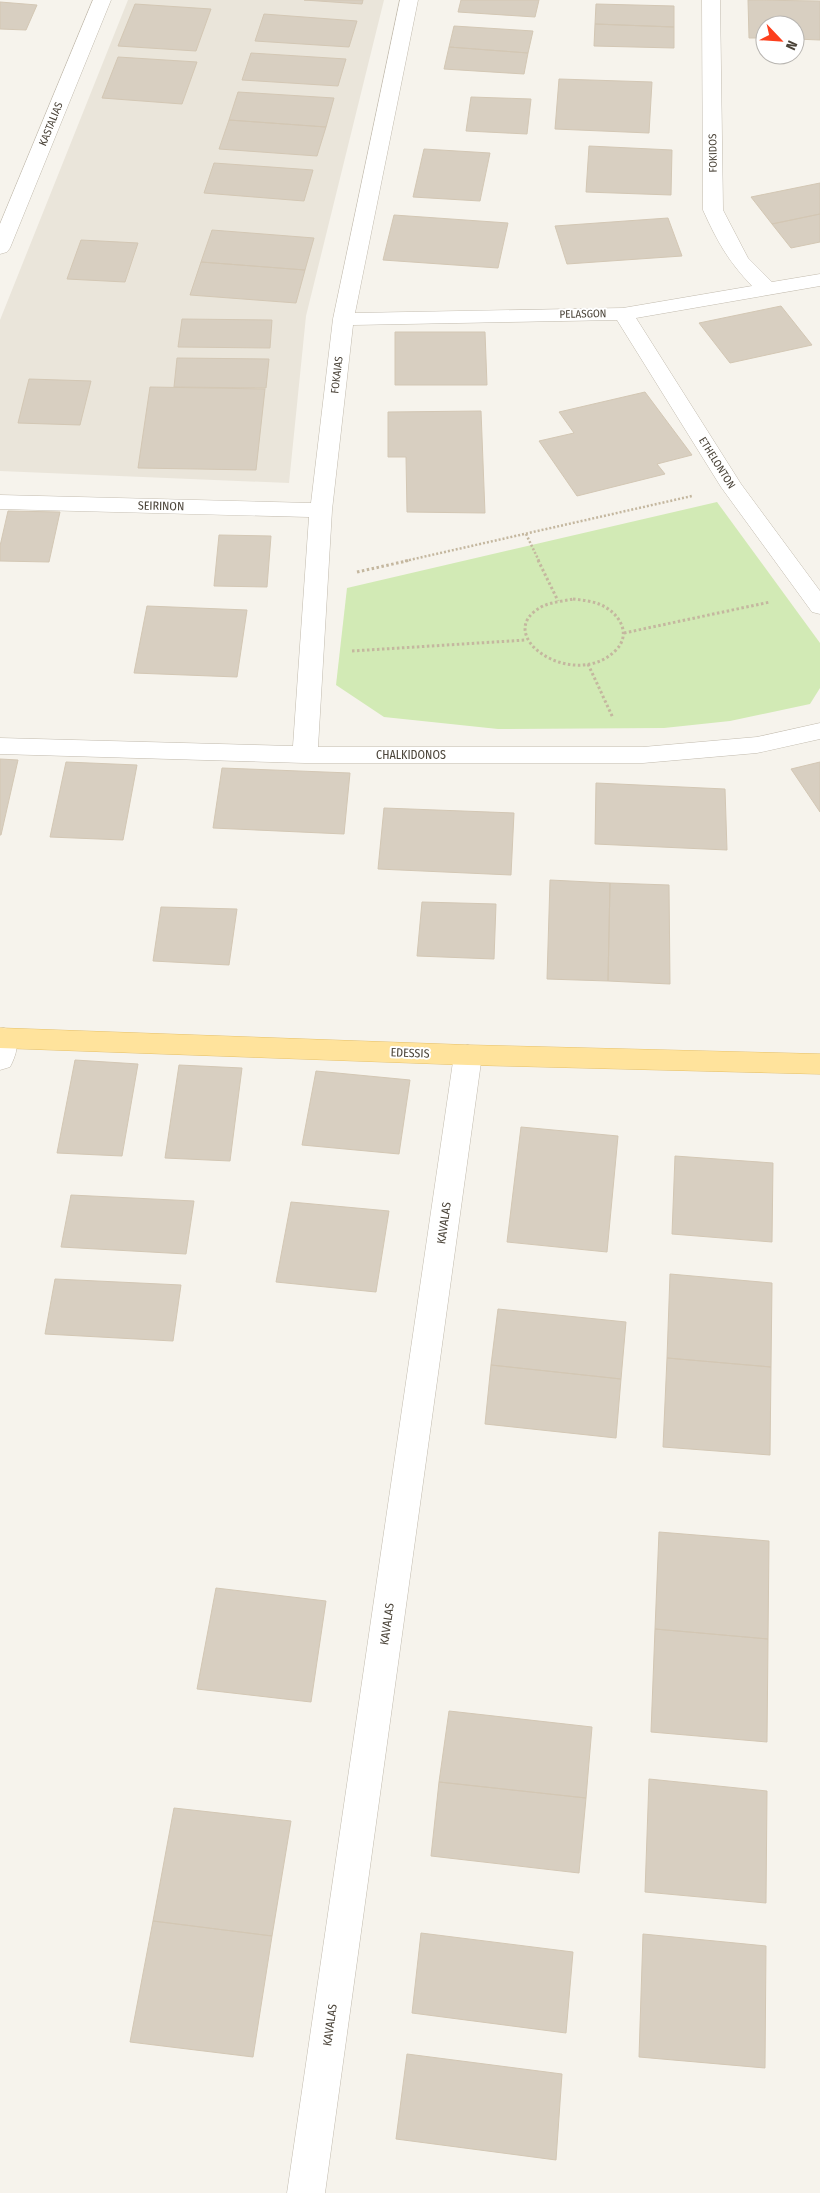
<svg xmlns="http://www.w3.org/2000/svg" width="820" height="2193" viewBox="0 0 820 2193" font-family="'Fira Sans Condensed',sans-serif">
<rect width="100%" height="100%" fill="#f6f3ec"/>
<!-- residential -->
<path fill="#eae5da" d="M128,0H384L306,316L289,483L0,471V320Z"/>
<!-- green -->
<path fill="#d2eab5" d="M717,502L820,643V688L810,704L730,721L664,728L498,729L384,717L336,685L347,588Z"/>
<!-- building -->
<path fill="#d8cfc1" stroke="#d3c7b4" d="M304,0H363L362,4Z
M461,0H539L535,17L458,12Z
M748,0L820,1V40L795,39V25H765V38H749Z
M0,2L37,5L26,30L0,29Z
M135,4L211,9L196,51L118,46Z
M596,4L674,6V27L595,24Z
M264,14L357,21L349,47L255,41Z
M595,24L674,27V48L594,46Z
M454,26L533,31L528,53L449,47Z
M449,47L528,53L524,74L444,69Z
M251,53L346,59L338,86L242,80Z
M118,57L197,62L182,104L102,98Z
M559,79L652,82L649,133L555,129Z
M238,92L334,98L326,127L229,120Z
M471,97L531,99L527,134L466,131Z
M229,120L326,127L317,156L219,149Z
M589,146L672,150L671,195L586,192Z
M424,149L490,153L480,201L413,197Z
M214,163L313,170L304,201L204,193Z
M820,183V214L772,224L751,197Z
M820,214V242L791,248L772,224Z
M394,215L508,223L498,268L383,260Z
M668,218L682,256L567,264L555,226Z
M212,230L314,238L305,270L201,262Z
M81,240L138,243L125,282L67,279Z
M201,262L305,270L296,303L190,295Z
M781,306L812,345L730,363L699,323Z
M182,319L272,320L270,348L178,347Z
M395,332H485L487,385H395Z
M177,358L269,359L266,388L174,387Z
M29,379L91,381L80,425L18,423Z
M150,387L265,389L256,470L138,468Z
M645,392L692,455L657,464L665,474L577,496L539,441L574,433L559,412Z
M481,411L485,513L407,512L406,457H388V412Z
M8,511L60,512L49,562L0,561V546Z
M219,535L271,536L267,587L214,586Z
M147,606L247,610L237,677L134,673Z
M0,759L18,760L1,835H0Z
M66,762L137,765L123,840L50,837Z
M820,762V812L791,769Z
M222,768L350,773L344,834L213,828Z
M596,783L725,789L727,850L595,844Z
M384,808L514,813L511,875L378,869Z
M550,880L610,883L608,981L547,979Z
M610,883L669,885L670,984L608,981Z
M422,902L496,904L494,959L417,956Z
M161,907L237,909L229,965L153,961Z
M75,1060L138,1064L122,1156L57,1153Z
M179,1065L242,1068L230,1161L165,1158Z
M316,1071L410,1080L399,1154L302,1145Z
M521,1127L618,1136L607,1252L507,1242Z
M675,1156L773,1163L772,1242L672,1234Z
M71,1195L194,1201L186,1254L61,1247Z
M291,1202L389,1211L376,1292L276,1282Z
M670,1274L772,1283L771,1367L667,1358Z
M55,1279L181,1285L173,1341L45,1334Z
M498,1309L626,1322L621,1379L491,1365Z
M667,1358L771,1367L770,1455L663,1447Z
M491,1365L621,1379L616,1438L485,1424Z
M659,1532L769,1541L768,1639L655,1629Z
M216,1588L326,1601L311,1702L197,1689Z
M655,1629L768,1639L767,1742L651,1732Z
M449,1711L592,1727L586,1798L439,1782Z
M649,1779L767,1791L766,1903L645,1892Z
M439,1782L586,1798L579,1873L431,1856Z
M174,1808L291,1821L272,1936L153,1921Z
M153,1921L272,1936L253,2057L130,2042Z
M421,1933L573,1952L566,2033L412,2013Z
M643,1934L766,1946L765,2068L639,2057Z
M407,2054L562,2074L556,2160L396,2139Z"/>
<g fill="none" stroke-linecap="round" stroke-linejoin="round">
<defs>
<path id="minor" d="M93,0H111L10,248L7,252L0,254V224Z
M400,0H418L355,313L623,308L752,286C728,261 717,241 703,210L702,0H720L723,210L748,258L772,282L820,274V286L636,318L741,484L820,591V614L812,612L721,487L617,320L353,325L332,510L318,747H643L757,737L820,723V739L757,753L643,763H305L0,754V738L293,746L309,517L0,509V495L311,503L333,319Z
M4,1028L14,1031C20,1042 16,1056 10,1067L0,1070V1029Z
M468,1045L478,1048L482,1055L325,2193H287L454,1055L458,1048Z"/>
<path id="major" d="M0,1028L468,1045L820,1054V1074L468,1065L0,1048Z"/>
</defs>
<!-- minor casing -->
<use href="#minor" stroke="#c2bbae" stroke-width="1"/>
<!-- major casing -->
<use href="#major" stroke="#e6c16a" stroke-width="1"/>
<!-- path-far1 -->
<path stroke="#c4b79f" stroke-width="2.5" stroke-dasharray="2 2" stroke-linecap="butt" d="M526,534L539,561
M405,561L692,496"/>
<!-- path -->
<path stroke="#c4b79f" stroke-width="3" stroke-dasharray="2.5 2.5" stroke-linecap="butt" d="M538,560L558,601
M357,572L411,560
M573,599C582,600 591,601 599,604C619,612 633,634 615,651C573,692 488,634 543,606C552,602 564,601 573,599Z
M624,633L770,602
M352,651L526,640
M588,664L613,718"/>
<!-- minor -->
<use href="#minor" fill="#fff" fill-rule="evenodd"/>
<!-- major -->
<use href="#major" fill="#ffe39c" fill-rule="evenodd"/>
</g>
<g text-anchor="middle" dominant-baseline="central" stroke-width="4" stroke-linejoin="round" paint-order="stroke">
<!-- far-street labels -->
<g font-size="11" fill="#4b4439" stroke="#fff">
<text transform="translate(51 124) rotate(-68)">KASTALIAS</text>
<text transform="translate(713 153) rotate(-91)">FOKIDOS</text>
<text transform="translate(583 314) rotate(-1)">PELASGON</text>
<text transform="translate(337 375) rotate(-83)">FOKAIAS</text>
<text transform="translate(717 463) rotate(58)">ETHELONTON</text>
</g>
<!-- street labels -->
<g font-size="12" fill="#4b4439" stroke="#fff">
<text transform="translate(161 506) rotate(1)">SEIRINON</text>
<text x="411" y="755">CHALKIDONOS</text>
<text transform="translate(410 1053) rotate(2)">EDESSIS</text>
<text transform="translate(444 1223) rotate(-82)">KAVALAS</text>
<text transform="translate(387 1624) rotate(-82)">KAVALAS</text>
<text transform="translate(330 2025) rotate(-82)">KAVALAS</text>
</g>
</g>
<!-- north arrow -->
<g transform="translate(780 40) rotate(115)"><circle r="24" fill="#ffffff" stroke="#b7b4b0"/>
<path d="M0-4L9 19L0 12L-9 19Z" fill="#fc3f1d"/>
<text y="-8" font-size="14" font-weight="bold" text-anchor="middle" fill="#4b4439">N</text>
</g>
</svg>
